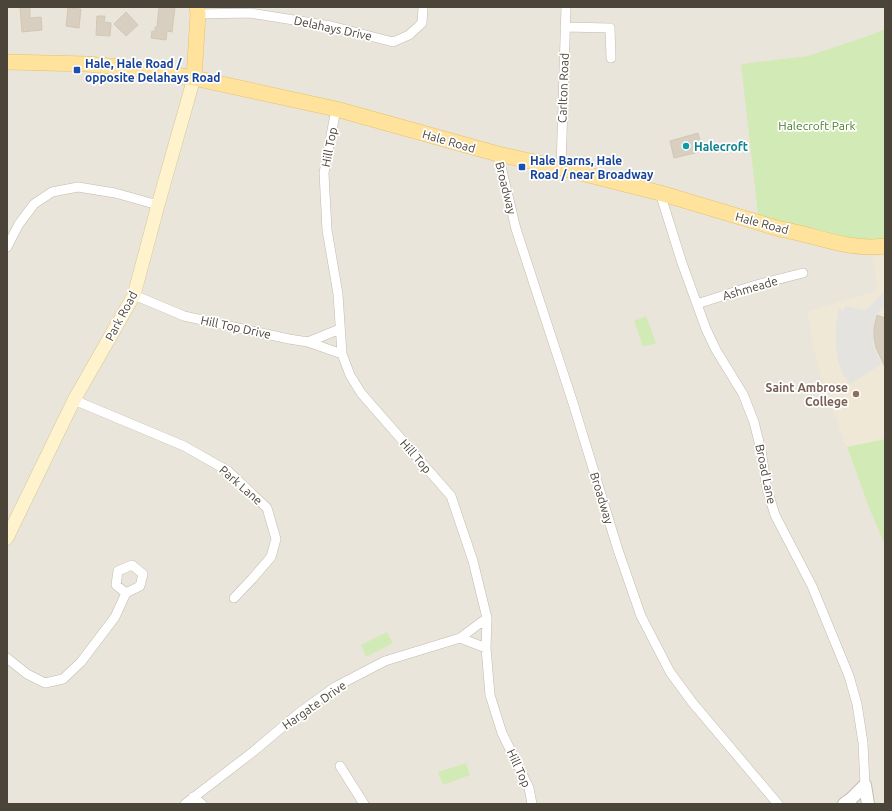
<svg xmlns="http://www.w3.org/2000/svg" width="892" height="811" viewBox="0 0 892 811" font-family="Ubuntu,sans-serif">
<rect width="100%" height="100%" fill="#f6f3ec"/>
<!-- residential -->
<path fill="#eae5da" d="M7,7H885V804H7Z"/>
<!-- education -->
<path fill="#efe8d6" d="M885,256V545L870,510L824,386L823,379H821L812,340H813L807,312L878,290L873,257Z"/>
<!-- green -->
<path fill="#d2eab5" d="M885,29V246L759,223L741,64L808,56L868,36Z
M646,316L656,343L643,347L634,321Z
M885,439V545L870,510L847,447Z
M387,632L393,643L366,657L361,645Z
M466,763L470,775L443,785L438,772Z"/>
<!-- parking -->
<path fill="#e5e3e0" d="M885,291V305L876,315L873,333L874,348L882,364L850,384L843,374L838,361L836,348V323L839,309L844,311L845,306L866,310Z"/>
<!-- building -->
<path fill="#d8cfc1" stroke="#d3c7b4" d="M20,7H30V18L41,17L42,30L22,32Z
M159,7H175L172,32L167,31L166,40L151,38L152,31L155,32V27H157Z
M68,8L81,9L79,28L66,26Z
M126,12L138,25L126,36L114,24Z
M97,16H105L104,22L111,23L110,36L96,35Z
M698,133L703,151L674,158L670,141Z
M877,315L885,318V367L876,348L874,338V328Z"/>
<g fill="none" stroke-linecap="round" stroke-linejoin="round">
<defs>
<path id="minor" d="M198,14L250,13L331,26L393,42L409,35L422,23L423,7
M565,27L610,28L611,58
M336,109L324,173L327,230L338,294L342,354L350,375L361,393L451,496L473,561L487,618L486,648L490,695L502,733L529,788L532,804
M498,154L516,229L573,403L618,550L641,616L670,672L692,702L778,804
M561,168L566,7
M660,193L682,263L706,329L716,350L743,394L754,422L761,450L767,489L775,515L812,586L849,676L857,704L863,743L865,785
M7,247L19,224L34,204L52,192L78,187L115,193L158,205
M134,295L184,316L289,339L308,342L340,329
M697,304L756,285L803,273
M308,342L342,354
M74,400L184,446L228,471L267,508L276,539L271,557L252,579L234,598
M460,638L486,648
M7,658L27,674L45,683L63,679L81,662L115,617L126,593L140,586L143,574L132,565L118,571L116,585L126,593
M340,766L364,804
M193,797L202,804
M185,804L254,751L299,713L335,687L385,661L460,638L487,618"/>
<path id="tertiary" d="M865,785L868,804
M844,804L851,799L865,785"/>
<path id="secondary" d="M7,538L74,400L134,295L158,205L194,78"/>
<path id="primary" d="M7,62L87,64L132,68L194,78L336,109L498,154L561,168L660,193L780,229C817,235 846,251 885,246
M194,78L198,14L197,7"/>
</defs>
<!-- minor casing -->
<use href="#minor" stroke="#c2bbae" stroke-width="10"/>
<!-- tertiary casing -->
<use href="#tertiary" stroke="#c2bbae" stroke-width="14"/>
<!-- secondary casing -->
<use href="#secondary" stroke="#d6c79b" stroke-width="14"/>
<!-- primary casing -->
<use href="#primary" stroke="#e6c16a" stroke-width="16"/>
<!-- minor -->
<use href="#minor" stroke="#fff" stroke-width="9"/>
<!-- tertiary -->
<use href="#tertiary" stroke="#fff" stroke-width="12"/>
<!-- secondary -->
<use href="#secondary" stroke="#fff3cd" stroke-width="13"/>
<!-- primary -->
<use href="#primary" stroke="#ffe39c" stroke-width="15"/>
</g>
<!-- markers -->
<g fill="#1a4fb4" stroke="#fff" stroke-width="1.5">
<rect x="73" y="66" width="8" height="8" rx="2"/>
<rect x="518" y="163" width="8" height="8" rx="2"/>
</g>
<circle fill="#0f9aa8" stroke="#fff" stroke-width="1.5" cx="686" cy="146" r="4"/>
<circle fill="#8d6e63" stroke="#fff" stroke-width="1.5" cx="856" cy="394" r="4"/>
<g text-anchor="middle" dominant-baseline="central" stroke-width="3.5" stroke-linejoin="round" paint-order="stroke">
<!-- street labels -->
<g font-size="12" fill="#4b4439" stroke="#fff">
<text transform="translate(333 28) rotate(12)">Delahays Drive</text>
<text transform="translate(563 88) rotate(-88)">Carlton Road</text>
<text transform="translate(449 141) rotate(16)">Hale Road</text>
<text transform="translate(329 147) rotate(-79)">Hill Top</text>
<text transform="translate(506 188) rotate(76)">Broadway</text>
<text transform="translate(762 223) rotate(15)">Hale Road</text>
<text transform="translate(750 288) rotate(-16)">Ashmeade</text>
<text transform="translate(121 316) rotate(-62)">Park Road</text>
<text transform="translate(236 327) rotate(12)">Hill Top Drive</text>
<text transform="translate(416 456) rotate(49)">Hill Top</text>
<text transform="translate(766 474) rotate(78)">Broad Lane</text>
<text transform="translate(241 485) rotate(41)">Park Lane</text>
<text transform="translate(602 498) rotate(73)">Broadway</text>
<text transform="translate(314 705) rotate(-35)">Hargate Drive</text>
<text transform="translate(519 768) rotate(65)">Hill Top</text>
</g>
<!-- transit labels -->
<g font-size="12" font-weight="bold" fill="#164399" stroke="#fff" text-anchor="start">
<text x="85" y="63">Hale, Hale Road /<tspan x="85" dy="14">opposite Delahays Road</tspan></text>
<text x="530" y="160">Hale Barns, Hale<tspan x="530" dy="14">Road / near Broadway</tspan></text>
</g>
<!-- park labels -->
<g font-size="12" fill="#4a7f2a" stroke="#fff">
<text x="817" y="125">Halecroft Park</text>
</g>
<!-- culture labels -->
<g font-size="12" font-weight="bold" fill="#0d838f" stroke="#fff" text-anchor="start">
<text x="694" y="146">Halecroft</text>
</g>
<!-- education labels -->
<g font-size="12" font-weight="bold" fill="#785e54" stroke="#fff" text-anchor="end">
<text x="848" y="387">Saint Ambrose<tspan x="848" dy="14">College</tspan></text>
</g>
</g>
<!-- border -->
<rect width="892" height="811" fill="none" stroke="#4b4439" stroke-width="16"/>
</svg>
